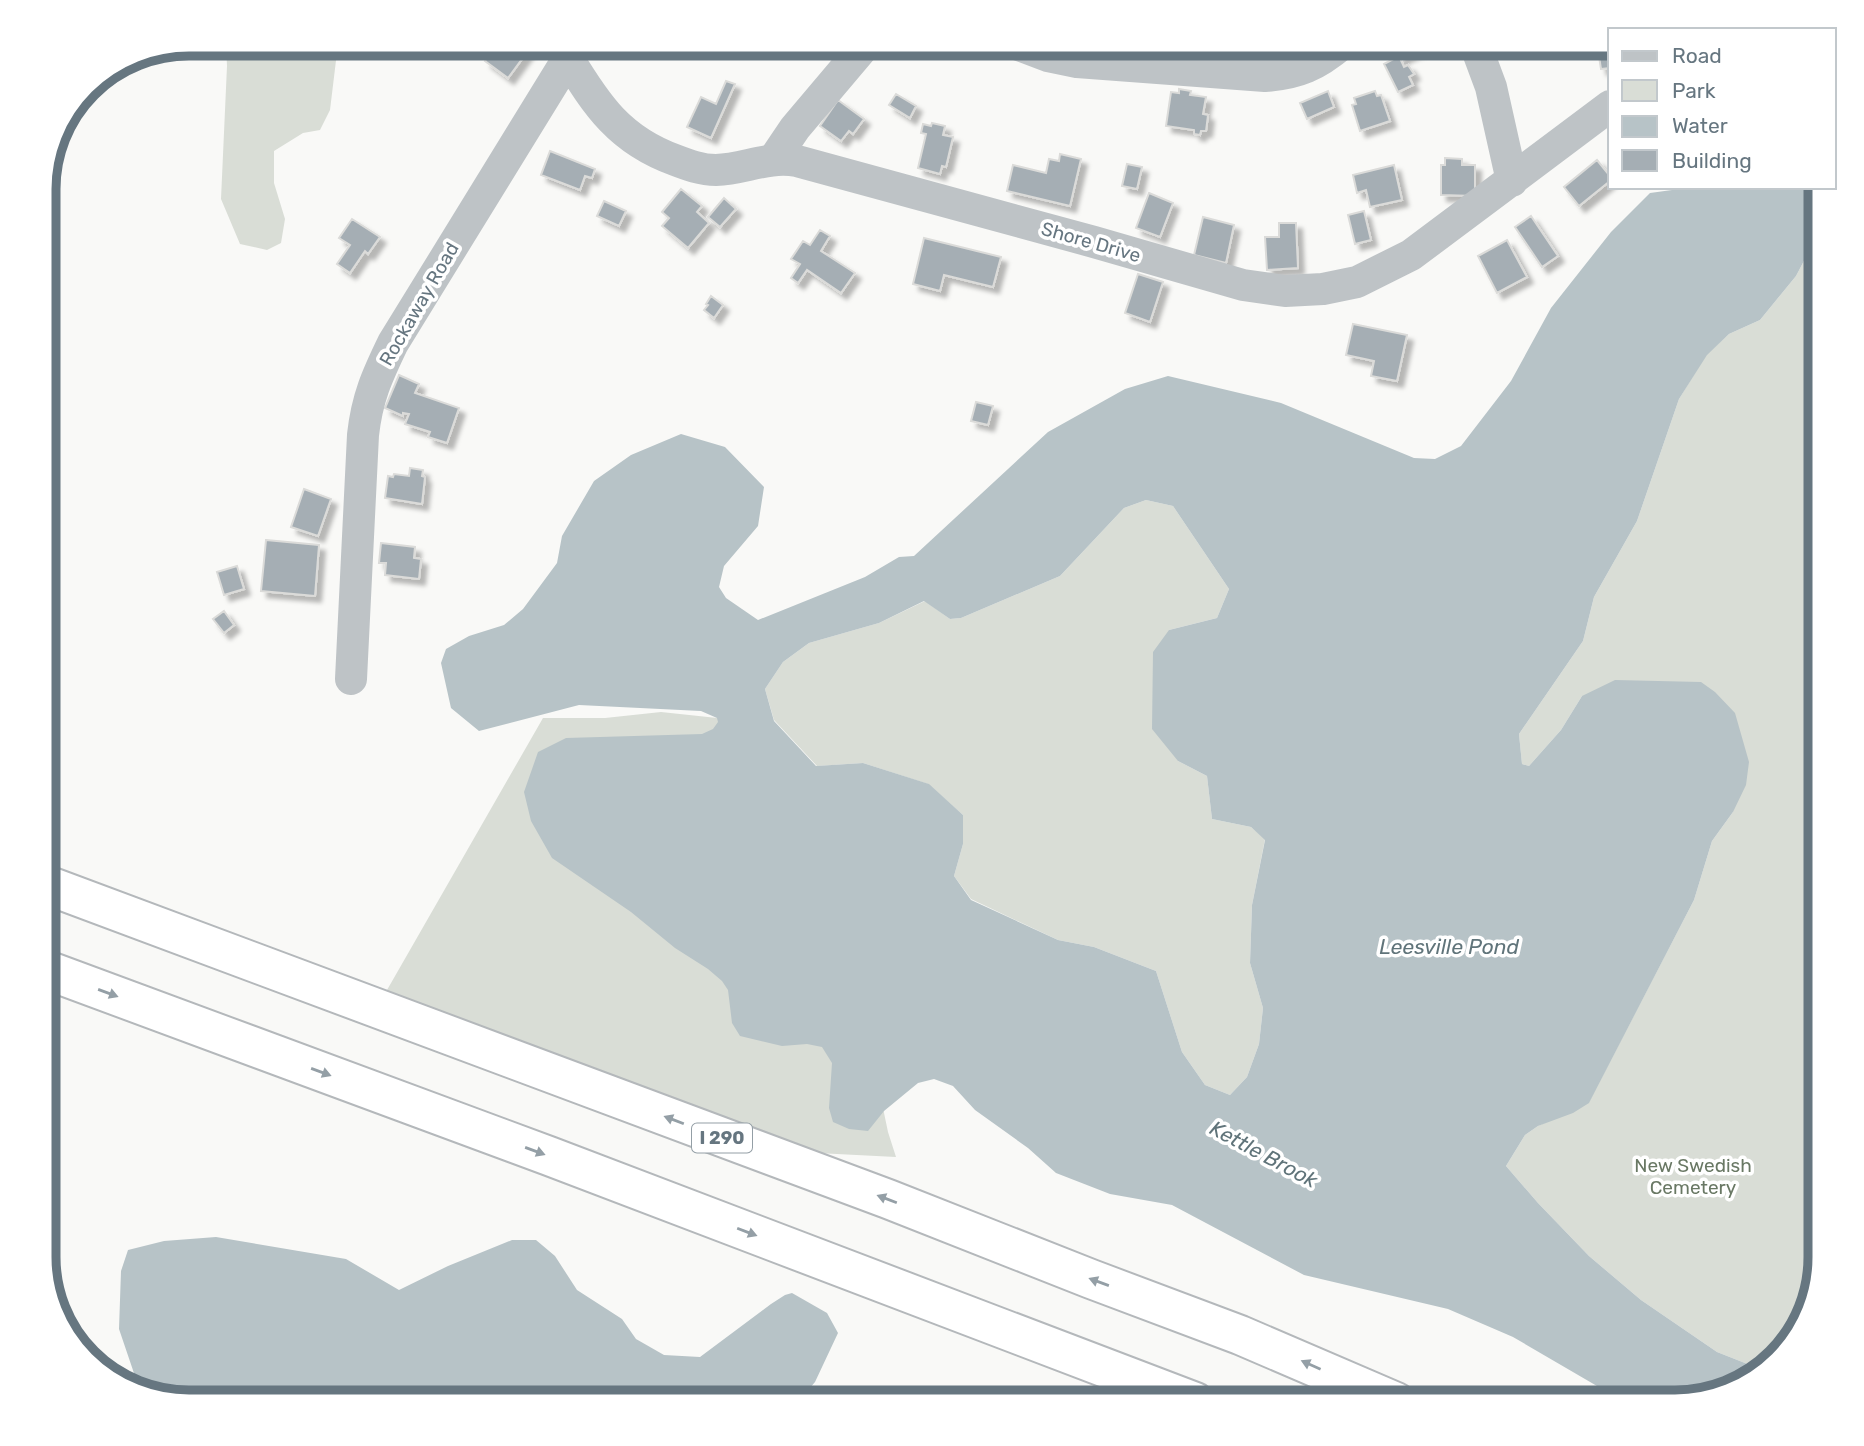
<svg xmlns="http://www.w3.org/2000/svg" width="1864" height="1446" viewBox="0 0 1864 1446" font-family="Rubik,sans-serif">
<defs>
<filter id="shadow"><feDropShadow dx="6" dy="6" stdDeviation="2" flood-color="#0004"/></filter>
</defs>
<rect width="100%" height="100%" fill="#f9f9f7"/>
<!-- green -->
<path fill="#d9ddd6" d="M226,44H338L330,110L320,130L303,133L274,151V183L285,219L281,243L267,250L240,244L221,199L227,66Z
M1820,234V1257L1794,1333L1766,1362L1750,1365L1717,1352L1641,1300L1589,1256L1538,1203L1506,1166L1525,1135L1538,1126L1589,1102L1694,900L1712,841L1733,812L1582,696L1561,730L1529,766L1522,764L1519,734L1583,641L1594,597L1637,521L1679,399L1706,355L1729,334L1760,320L1796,276L1816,238Z
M1146,500L1173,506L1229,589L1217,618L1169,630L1178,761L1207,776L1212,819L1251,827L1265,839L1252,905L1250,963L1263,1008L1259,1044L1247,1077L1230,1095L1205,1085L1182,1052L1156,971L1094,947L1058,940L971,899L954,876L963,844V815L928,784L863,763L817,766L774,720L765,689L783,662L809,643L879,623L925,601L950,619L961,618L1060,576L1124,508Z
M661,712L736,720L870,1046L888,1132L896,1157L817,1153L383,997L543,718H605Z"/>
<!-- water -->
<path fill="#b7c3c7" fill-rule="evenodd" d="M1694,187H1820V234L1816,238L1796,276L1760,320L1729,334L1707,355L1679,399L1637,521L1594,597L1583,641L1519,734L1522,764L1529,766L1561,730L1582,696L1615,680L1701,682L1715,692L1735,713L1749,762L1746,785L1733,812L1712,841L1694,900L1589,1103L1573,1113L1538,1126L1525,1135L1506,1166L1538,1203L1589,1256L1641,1300L1717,1352L1750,1365L1766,1362L1794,1333L1790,1346L1739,1387L1675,1402H1619L1609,1393L1513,1337L1448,1309L1304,1275L1172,1205L1110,1194L1056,1173L1028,1148L975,1110L953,1086L934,1079L918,1083L884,1111L868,1131L849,1129L833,1122L829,1108L832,1063L822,1047L807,1044L782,1046L740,1036L732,1023L728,990L722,981L708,969L675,948L631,912L552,858L531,821L524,792L538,752L566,738L702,734L713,729L718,722L717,718L701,711L579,705L479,731L451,708L441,663L446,649L469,636L504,625L523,609L557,563L562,536L594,481L631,455L681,434L725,447L764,487L758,526L724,566L719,587L726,598L758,620L865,577L899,557L914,556L1048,432L1125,389L1168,376L1281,403L1414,458L1435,459L1461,446L1511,381L1551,308L1611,232L1650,193ZM1146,500L1173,506L1229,589L1217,618L1169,630L1153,652L1152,729L1178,761L1207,776L1212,819L1251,827L1265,840L1252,905L1250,963L1263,1008L1259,1044L1247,1077L1230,1095L1205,1085L1182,1052L1156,971L1094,947L1058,940L971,900L954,876L963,844V815L929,784L863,763L816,766L774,721L765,689L783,662L809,643L879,623L924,601L950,619L961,618L1060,576L1124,508Z
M216,1237L346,1259L399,1290L448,1266L512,1240H536L555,1256L577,1290L622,1319L636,1339L664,1355L700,1357L771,1304L785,1295L792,1293L827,1313L838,1333L815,1382L798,1402H189L138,1385L119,1329L121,1271L128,1250L164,1241Z"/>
<!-- building -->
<path fill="#a5aeb4" stroke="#dbdbd9" stroke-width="2" filter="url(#shadow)" d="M497,44H533L508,78L485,61Z
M1116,44H1174V48L1151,49V57L1116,59Z
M1395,44H1431L1401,58Z
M1597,44H1610V68L1601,69Z
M1399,56L1404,67L1408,65L1414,74L1409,77L1413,85L1398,92L1384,64Z
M726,81L735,84L711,138L687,127L701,97L716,104Z
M1179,89L1191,91L1190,95L1206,97L1203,114L1208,115L1206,131H1201L1200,135L1194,134V130L1166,126L1171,92L1179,93Z
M1328,91L1334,107L1307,119L1300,103Z
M1375,91L1377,96L1381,95L1390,121L1360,131L1352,105L1356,104L1354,98Z
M896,94L916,106L910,118L889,105Z
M838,100L864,119L853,134L849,131L841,141L820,126Z
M932,123L945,126L943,135L953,137L946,167L942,166L940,174L918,168L926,134L921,133L923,124L931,126Z
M550,151L595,169L592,178L585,176L580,190L541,175Z
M1060,154L1081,159L1070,206L1007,191L1013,165L1046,173L1049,159L1059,161Z
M1445,158L1462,159V165H1475V196L1441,195V165H1445Z
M1597,160L1610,176V181L1579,206L1564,187Z
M1127,164L1142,167L1137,189L1122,186Z
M1394,165L1402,200L1370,207L1366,190L1357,193L1353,175Z
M681,189L702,206L697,212L709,223L688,248L662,226L669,218L662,212Z
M1149,193L1173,203L1160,237L1136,228Z
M724,198L736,209L720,227L708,217Z
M604,201L626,211L619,226L597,216Z
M1364,211L1371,240L1355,244L1348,215Z
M1531,216L1558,256L1542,267L1515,227Z
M1203,217L1234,225L1226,263L1194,255Z
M352,219L380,237L368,254L365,251L350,273L337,264L350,245L339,238Z
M1279,223H1296L1298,268L1267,270L1265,237H1279Z
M820,230L830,236L821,251L855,273L841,293L807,270L798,283L791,278L800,264L791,259L803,241L810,245Z
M924,238L1001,257L993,287L944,275L940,291L913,284Z
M1507,240L1527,277L1497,293L1478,256Z
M1138,274L1163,282L1150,322L1125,313Z
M711,296L723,305L714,318L704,310L708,305L706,304Z
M1353,324L1407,335L1397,381L1371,376L1374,361L1346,355Z
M399,375L419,384L415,393L459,408L447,443L428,437L430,432L405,424L409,414L403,413V416L385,408Z
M976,402L993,406L988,425L971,421Z
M410,468L423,470L422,476L425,477L422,504L385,498L388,476L393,477L394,474L409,476Z
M304,489L331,499L318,536L291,527Z
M266,540L319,545L315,596L261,591Z
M381,543L415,547L414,558L421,559L419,579L385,575L386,563H379Z
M237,566L244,589L224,595L217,572Z
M224,611L234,625L224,633L213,619Z"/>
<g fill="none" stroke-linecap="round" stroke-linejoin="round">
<defs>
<path id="highway" d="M44,884L888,1199L1091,1279L1240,1335L1396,1402
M44,969L549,1156L1195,1402"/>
</defs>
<!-- highway casing -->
<use href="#highway" stroke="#b4b8bb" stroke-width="42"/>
<!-- minor -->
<path stroke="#bec3c6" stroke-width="32" d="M1016,44L1048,56L1077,62L1265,76C1298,74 1317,65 1342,44
M1475,44L1491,87L1512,181
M568,58C597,106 620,140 675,160C688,165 701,170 716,170C745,169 767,156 797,161L1094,242L1243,285L1285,291L1323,289L1357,282L1411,255L1610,106
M774,159L795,128L866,44
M351,679L363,435C367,398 377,376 393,343L577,44"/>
<!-- highway -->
<use href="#highway" stroke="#fff" stroke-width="38"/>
</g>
<!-- one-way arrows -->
<defs><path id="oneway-solid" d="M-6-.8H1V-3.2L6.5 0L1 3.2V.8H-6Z" transform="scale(1.75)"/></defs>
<g fill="#949fa6">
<use href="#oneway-solid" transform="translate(108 993) rotate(20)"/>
<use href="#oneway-solid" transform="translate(321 1072) rotate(20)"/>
<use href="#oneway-solid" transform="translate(674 1120) rotate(-159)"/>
<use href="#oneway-solid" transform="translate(535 1151) rotate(20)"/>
<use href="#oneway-solid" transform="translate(887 1199) rotate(-159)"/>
<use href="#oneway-solid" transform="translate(747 1232) rotate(21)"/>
<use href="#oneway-solid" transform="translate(1099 1282) rotate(-160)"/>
<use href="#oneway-solid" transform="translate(1311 1365) rotate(-156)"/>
</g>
<g text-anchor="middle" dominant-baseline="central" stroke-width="7" stroke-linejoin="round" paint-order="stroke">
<!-- shield labels -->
<rect fill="#fff" stroke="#949fa6" stroke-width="2" x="692" y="1123.5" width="60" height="29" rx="5"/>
<g font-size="18" font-weight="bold" fill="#667680">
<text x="722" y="1138">I 290</text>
</g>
<!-- street labels -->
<g font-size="19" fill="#667680" stroke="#fff">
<text transform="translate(1091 242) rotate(16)">Shore Drive</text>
<text transform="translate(419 304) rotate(-60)">Rockaway Road</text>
</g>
<!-- park labels -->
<g font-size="19" fill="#697864" stroke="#fff">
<text x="1693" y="1165">New Swedish<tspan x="1693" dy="22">Cemetery</tspan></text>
</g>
<!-- water labels -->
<g font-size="21" font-style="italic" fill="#60747a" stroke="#fff">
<text x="1449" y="946">Leesville Pond</text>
<text transform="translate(1264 1154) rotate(28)">Kettle Brook</text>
</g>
</g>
<!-- crop -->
<path d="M0 0H1864V1446H0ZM189 56H1675A133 133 0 0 1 1808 189V1257A133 133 0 0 1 1675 1390H189A133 133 0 0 1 56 1257V189A133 133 0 0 1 189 56Z" fill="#fff" fill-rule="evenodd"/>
<path fill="none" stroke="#667680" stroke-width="9" d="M189 56H1675A133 133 0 0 1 1808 189V1257A133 133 0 0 1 1675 1390H189A133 133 0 0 1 56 1257V189A133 133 0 0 1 189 56Z"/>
<!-- legend -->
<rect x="1608" y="28" width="228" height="161" fill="#ffffff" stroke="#c2c8cc" stroke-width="2"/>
<rect x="1622" y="51" width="35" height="10" fill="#bec3c6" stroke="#c2c8cc" stroke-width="2"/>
<text x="1672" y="63" font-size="21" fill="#667680">Road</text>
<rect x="1622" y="80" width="35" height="21" fill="#d9ddd6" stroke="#c2c8cc" stroke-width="2"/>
<text x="1672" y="98" font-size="21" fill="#667680">Park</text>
<rect x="1622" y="116" width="35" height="21" fill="#b7c3c7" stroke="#c2c8cc" stroke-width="2"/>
<text x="1672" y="133" font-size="21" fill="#667680">Water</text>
<rect x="1622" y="150" width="35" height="21" fill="#a5aeb4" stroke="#c2c8cc" stroke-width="2"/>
<text x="1672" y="168" font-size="21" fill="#667680">Building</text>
</svg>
